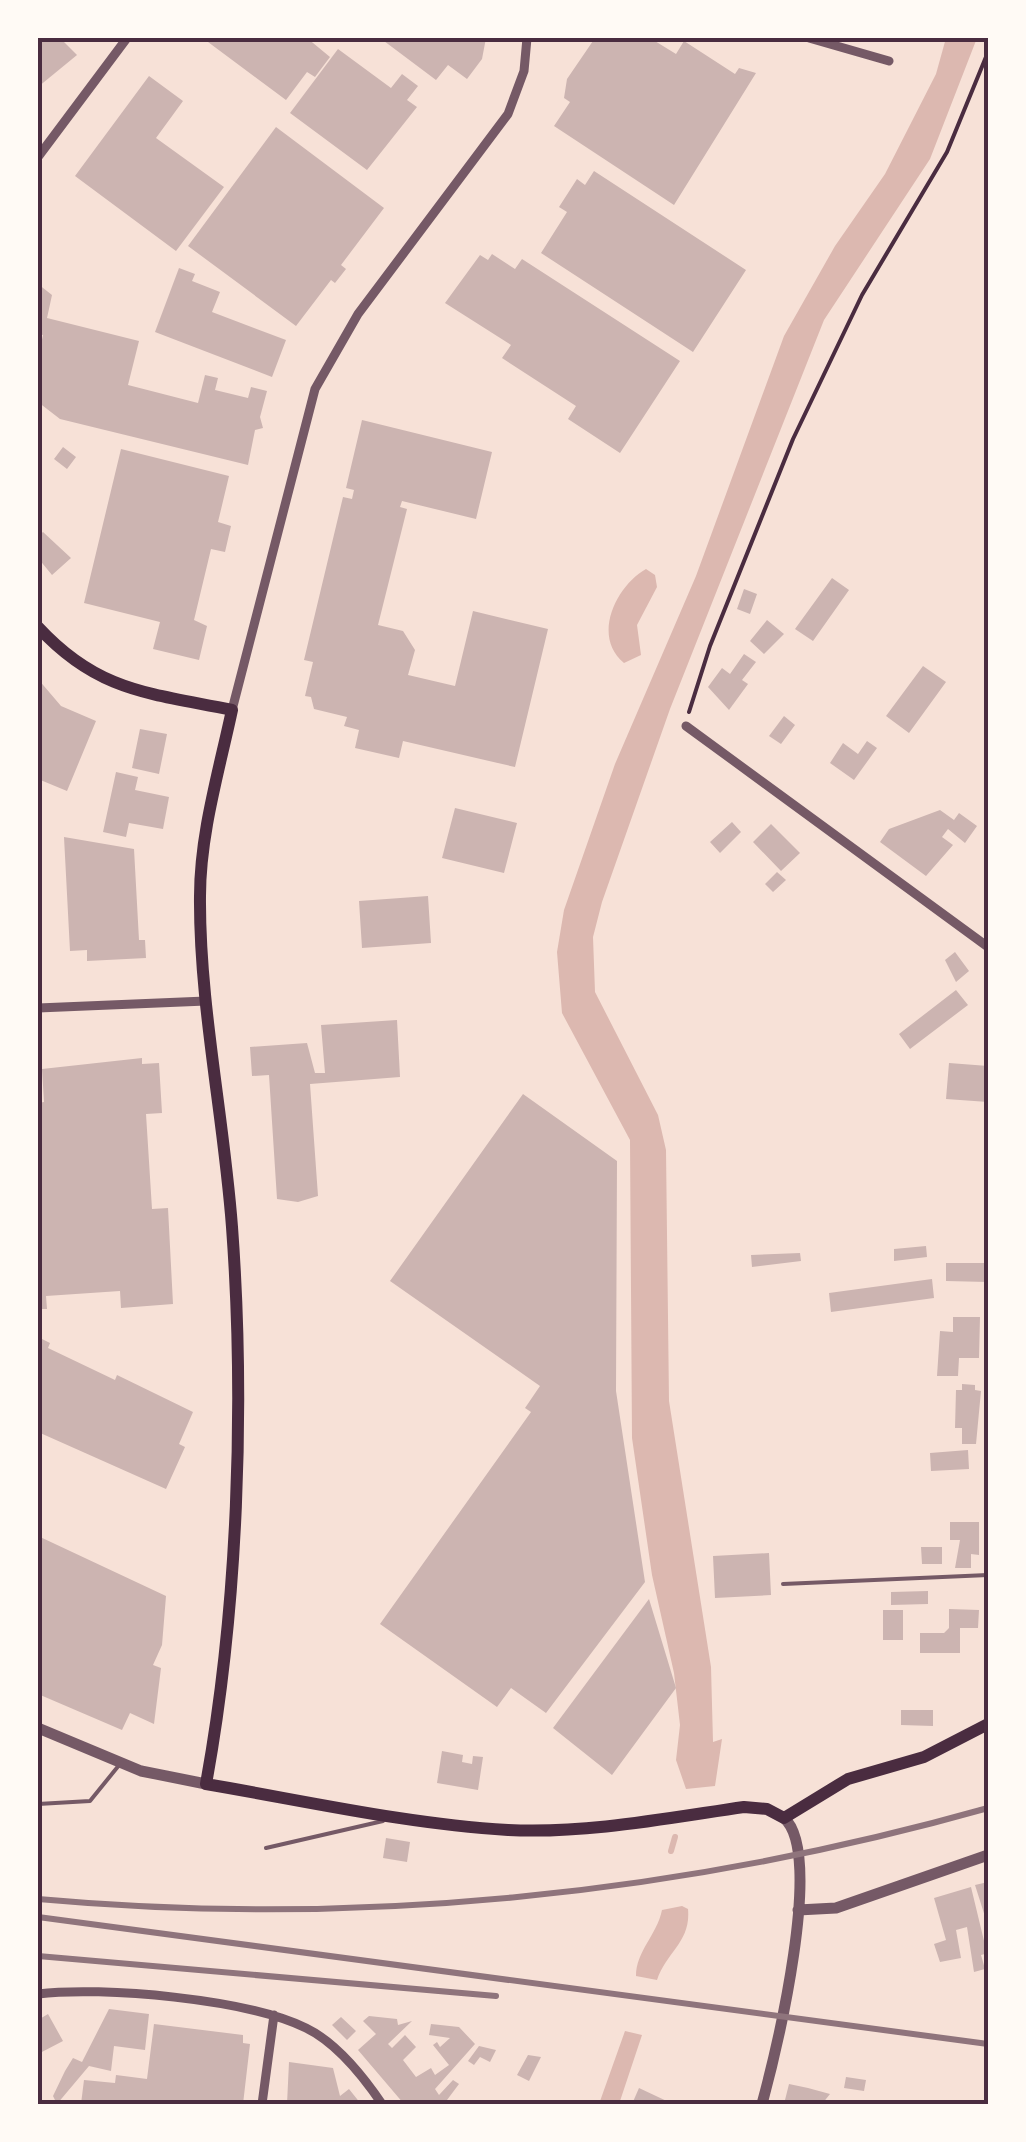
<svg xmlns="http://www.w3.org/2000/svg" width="1026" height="2142" viewBox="0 0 1026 2142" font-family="'DejaVu Sans',sans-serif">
<rect width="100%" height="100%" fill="#f7e1d7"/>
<!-- water -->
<path fill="#dcb8b0" d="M946,38H977L930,159L824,320L670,709L602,902L593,937L595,992L658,1115L666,1150L669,1401L711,1667L713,1742L722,1739L715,1786L686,1789L676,1760L680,1725L674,1673L652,1575L632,1438L630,1140L562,1013L557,952L564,910L615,764L696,576L784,336L835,246L885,174L936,74Z
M646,569L655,575L657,587L637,625L641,655L624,663C591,636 617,585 646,569Z
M682,1906L688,1909C691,1942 667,1951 657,1980L636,1976C636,1951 657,1935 662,1910Z
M625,2031L642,2035L619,2104H599Z"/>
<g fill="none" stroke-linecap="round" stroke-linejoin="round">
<!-- stream -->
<path stroke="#dcb8b0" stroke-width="6" d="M671,1851L675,1837"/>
</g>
<!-- building -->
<path fill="#ccb4b1" d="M38,38H60L77,55L38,87Z
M223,38H307L330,57L315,77L307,72L286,100L208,42Z
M380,38H486L482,59L467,79L448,65L436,80Z
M595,38H650L676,54L684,41L735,74L739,68L756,73L674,205L554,126L570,102L564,98L567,79Z
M338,49L391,88L402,74L418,86L407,100L417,107L367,170L290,113Z
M149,76L183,101L156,138L224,187L176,251L75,176Z
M276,127L384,208L341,265L346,269L335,283L331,280L296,326L188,246Z
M594,171L746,270L693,352L541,253L567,212L559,207L577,179L585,185Z
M492,254L515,269L522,259L680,361L620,453L568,419L576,406L502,358L511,345L445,303L480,255L488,260Z
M179,268L195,274L192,281L220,292L212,312L286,340L272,377L155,332Z
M38,284L52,295L47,318L139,341L128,385L198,403L205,375L218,378L215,390L248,398L251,387L267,391L260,417L263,428L255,430L248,465L60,419L38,402V357L43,335L38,334Z
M362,420L492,452L476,519L402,501L400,507L407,509L378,625L403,631L415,650L408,675L455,686L473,611L548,629L515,767L403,741L399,758L355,748L359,730L344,726L347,717L314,709L311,697L305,696L313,662L304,660L343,497L352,499L354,490L346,488Z
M63,447L76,457L67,469L54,459Z
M121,449L229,476L218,522L231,526L225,552L211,549L194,620L207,626L199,660L153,649L160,622L84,603Z
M43,532L71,558L52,575L38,558V536Z
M832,578L849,590L813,641L795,629Z
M744,589L757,594L750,614L737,609Z
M767,620L784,634L764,654L750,641Z
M744,654L756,662L742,680L748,684L729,710L708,687L722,668L730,674Z
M923,666L946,682L909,733L886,716Z
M38,679L61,706L96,721L67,791L38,779Z
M784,716L795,725L781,744L769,736Z
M140,729L167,734L159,774L132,768Z
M867,741L877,748L854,780L830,763L843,743L858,754Z
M116,772L138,777L135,790L169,797L163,829L129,823L126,837L103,832Z
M455,808L517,823L504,873L442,858Z
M940,810L954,820L959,813L977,826L965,843L948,829L942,837L953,845L926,876L880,842L889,829Z
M732,822L741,832L720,853L710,842Z
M771,824L800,853L781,871L753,842Z
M64,837L134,849L139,940H145L146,958L87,961V950L70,951Z
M777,872L786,880L773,892L765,884Z
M428,896L431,943L362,948L359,901Z
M955,952L969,971L956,982L945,960Z
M956,990L968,1005L910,1049L899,1034Z
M397,1020L400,1077L310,1084L318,1196L298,1202L277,1199L269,1075L252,1076L250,1047L307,1043L315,1073H325L321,1025Z
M142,1058V1064L159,1063L162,1113L146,1114L152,1209L168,1208L173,1304L121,1308L120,1291L46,1296L47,1309H38V1103L44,1102L42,1069Z
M949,1063L988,1066V1102L946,1099Z
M523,1094L617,1161L616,1391L645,1582L546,1713L511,1688L497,1707L380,1624L531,1412L525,1408L540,1386L390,1281Z
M926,1246L927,1257L894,1261V1249Z
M800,1253L801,1261L752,1267L751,1255Z
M946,1263H988V1282L946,1281Z
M932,1279L934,1298L831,1312L829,1293Z
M953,1317H980L979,1358H959L958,1376H937L940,1331L953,1332Z
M38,1337L50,1343L48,1348L115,1380L117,1375L193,1412L179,1444L185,1447L166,1489L38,1432Z
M962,1384L975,1385V1390L981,1391L976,1444H962V1428H955L956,1390H962Z
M968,1450L969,1469L931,1471L930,1453Z
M950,1522H979V1555L971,1554V1568H955L960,1540H950Z
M38,1536L166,1596L162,1645L153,1665L161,1668L154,1724L130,1713L122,1730L38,1694Z
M921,1547H942V1564H922Z
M769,1553L771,1595L715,1598L713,1556Z
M928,1591V1604L891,1605V1592Z
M649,1599L676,1688L612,1775L553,1728Z
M949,1609L979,1610L978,1628H960V1653H920V1633H944L949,1628Z
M883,1610H903V1640H883Z
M901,1710H933V1726L901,1725Z
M442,1751L463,1755L462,1762L472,1764L473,1756L483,1757L478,1790L437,1783Z
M386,1838L410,1842L407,1862L383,1858Z
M988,1882V1926L975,1885Z
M971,1887L985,1945V1954L981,1955L985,1969L974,1972L967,1927L956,1930L961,1958L940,1962L934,1944L946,1940L934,1898Z
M109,2009L149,2014L145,2050L114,2046L111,2071L89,2066L57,2104L53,2096L65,2071L73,2058L82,2062Z
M48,2014L63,2041L38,2054V2020Z
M369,2016L397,2019L398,2025L412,2021L388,2044L392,2048L405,2035L416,2047L403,2060L416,2077L431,2068L435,2075L449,2065L433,2045L437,2042L440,2047L450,2038L429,2035L431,2024L459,2027L475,2044L435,2089L439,2095L453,2080L459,2084L444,2104H404L358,2050L376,2034L363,2021Z
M341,2017L356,2031L347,2040L332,2025Z
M154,2024L243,2035V2043L250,2044L243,2104H81L84,2080L115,2083L116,2075L147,2079Z
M479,2046L496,2050L490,2062L480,2057L474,2065L468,2061Z
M528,2055L541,2057L529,2081L517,2075Z
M289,2062L333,2068L340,2096L349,2089L361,2104H287Z
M846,2077L866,2080L864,2091L844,2088Z
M789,2084L808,2088L830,2094L822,2104H784Z
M639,2088L673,2104H632Z"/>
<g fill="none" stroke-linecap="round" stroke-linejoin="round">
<!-- path -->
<path stroke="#4a2c40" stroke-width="4" d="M689,712L710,646L793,439L862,295L947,152L988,52"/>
<!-- service -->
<path stroke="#755966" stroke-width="4" d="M783,1584L988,1575
M38,1804L90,1801L120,1764
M266,1848L383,1821"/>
<!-- minor -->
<path stroke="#755966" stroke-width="9" d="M809,38L889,61
M38,157L127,38
M232,710L315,389L358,314L508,114L524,71L527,38
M686,726L988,947
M38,1008L206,1001
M38,1994C102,1986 248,1999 306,2028C337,2043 363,2076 382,2104
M262,2104L274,2015"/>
<!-- tertiary -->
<path stroke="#755966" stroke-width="11" d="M38,1728L141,1771L206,1784
M798,1910L836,1908L988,1855
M762,2104C776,2052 825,1853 784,1818"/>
<!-- secondary -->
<path stroke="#4a2c40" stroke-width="12" d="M38,627C98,692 149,693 232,710C219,771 200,834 200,896C199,1003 224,1118 232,1227C245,1404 238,1609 206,1784C306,1801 407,1824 508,1830C586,1834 668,1818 744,1807L767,1809L784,1818L848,1779L924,1757L988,1724"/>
<!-- rail -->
<path stroke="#8f747c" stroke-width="6" d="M38,1899C357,1928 680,1895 988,1808
M38,1917L988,2044
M38,1956L496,1996"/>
</g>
<!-- border -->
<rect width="1026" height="2142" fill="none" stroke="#fffaf5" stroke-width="80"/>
<rect x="40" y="40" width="946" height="2062" fill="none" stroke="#4a2c40" stroke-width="4"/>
</svg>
